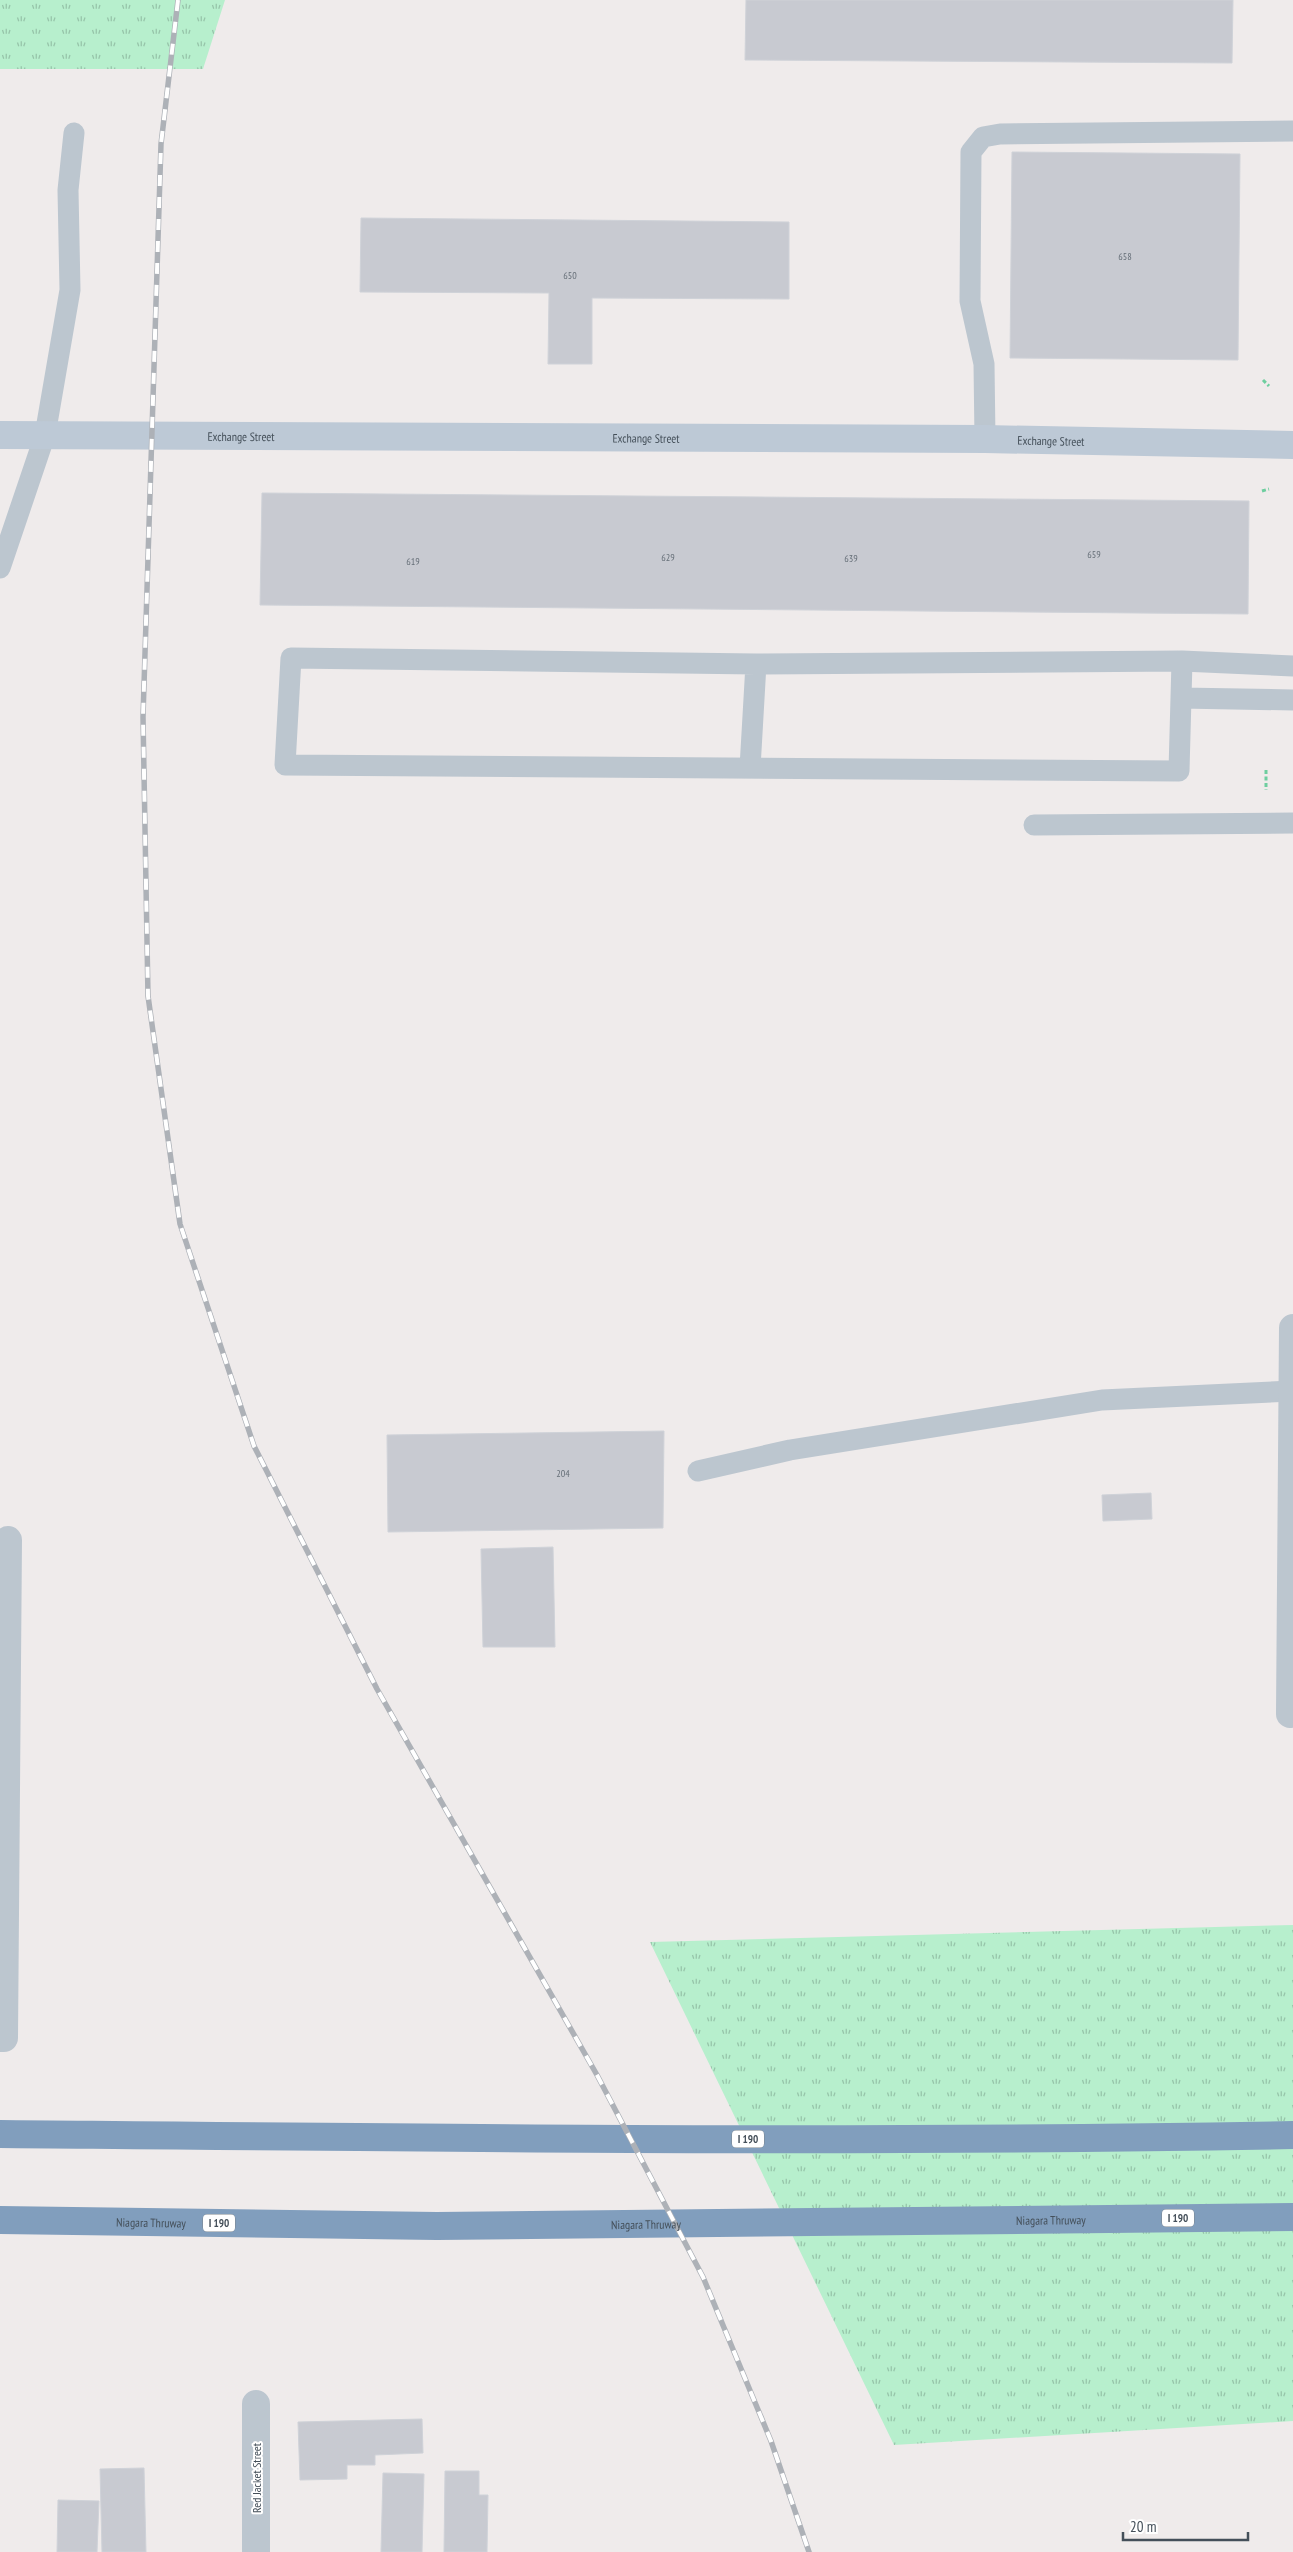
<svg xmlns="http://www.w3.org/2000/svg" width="1293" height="2552" viewBox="0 0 1293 2552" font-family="'PT Sans Narrow',sans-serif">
<defs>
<pattern id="grass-tufts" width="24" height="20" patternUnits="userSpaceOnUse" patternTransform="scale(1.25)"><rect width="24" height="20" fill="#b7efcd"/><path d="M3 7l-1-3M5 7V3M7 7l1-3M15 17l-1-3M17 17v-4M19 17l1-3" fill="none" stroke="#96c4a9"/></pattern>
</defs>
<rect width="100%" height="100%" fill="#efebeb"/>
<!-- grass -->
<path fill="url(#grass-tufts)" d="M0,0H225L203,69H0Z
M1293,1925V2421L894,2445L650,1942Z"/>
<!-- building -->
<path fill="#c8cad1" stroke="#cfd2d8" d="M746,0H1233L1232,63L745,60Z
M1012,152L1240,154L1238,360L1010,358Z
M361,218L789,222V299L592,298V364H548L549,293L360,292Z
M262,493L1249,501L1248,614L260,605Z
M664,1431L663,1528L388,1532L387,1435Z
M1151,1493L1152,1519L1103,1521L1102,1495Z
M553,1547L555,1647H483L481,1549Z
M422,2419L423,2453L375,2455V2465H347V2479L300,2480L298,2422Z
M144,2468L146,2552H102L100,2469Z
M445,2471H479V2495H488L487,2552H444Z
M383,2473L424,2474L422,2552H381Z
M58,2500L99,2501L97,2552H57Z"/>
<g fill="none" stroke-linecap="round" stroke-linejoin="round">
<!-- path -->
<path stroke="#6ece9f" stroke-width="3" stroke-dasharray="4 2.5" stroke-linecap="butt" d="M1263,380L1269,386
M1262,491L1269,489
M1266,770V790"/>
<!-- lane -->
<path stroke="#bcc6cf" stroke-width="21" d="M985,439L984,364L970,301L971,152L983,137L1000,134L1293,131
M0,568L45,435L70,290L68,190L74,133
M1182,661L1179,771L285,765L291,658L756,664L1182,661L1293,666
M1181,698L1293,700
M750,768L756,664
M1034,825L1293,823
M698,1471L790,1450L1102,1400L1292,1391"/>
<!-- street -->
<path stroke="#bcc6cf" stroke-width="28" d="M1290,1714L1293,1328
M0,2038H4L8,1540
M256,2552V2404"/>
<!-- secondary -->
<path stroke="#bdc9d6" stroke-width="28" id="s1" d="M0,435L985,439L1293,445"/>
<!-- highway -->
<g stroke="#819ebd" stroke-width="28">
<path d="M0,2134C431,2138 862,2143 1293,2135"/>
<path id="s2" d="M0,2220L437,2226L1293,2217"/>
</g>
<defs>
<path id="rail" d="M178,0L161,144L143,717L148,996L180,1224L254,1446L377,1689L597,2075L703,2277L771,2441L809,2552"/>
</defs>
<!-- rail casing -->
<use href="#rail" stroke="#adb1b7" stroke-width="5.5"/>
<!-- rail -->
<use href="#rail" stroke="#fff" stroke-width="4" stroke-dasharray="11" stroke-linecap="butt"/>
</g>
<g text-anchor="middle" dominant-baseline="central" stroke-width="4" stroke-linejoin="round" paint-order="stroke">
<!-- number labels -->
<g font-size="10" fill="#656e77">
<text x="1125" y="256">658</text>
<text x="570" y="275">650</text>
<text x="1094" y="554">659</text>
<text x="668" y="557">629</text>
<text x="851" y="558">639</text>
<text x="413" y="561">619</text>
<text x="563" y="1473">204</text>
</g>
<!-- shield labels -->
<g fill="#fff" stroke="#7c848b" stroke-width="1">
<rect x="732" y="2130.5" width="32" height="17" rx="4"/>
<rect x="1162" y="2209.5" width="32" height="17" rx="4"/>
<rect x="203" y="2214.5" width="32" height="17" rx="4"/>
</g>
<g font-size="11" font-weight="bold" fill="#444f59">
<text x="748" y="2139">I 190</text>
<text x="1178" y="2218">I 190</text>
<text x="219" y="2223">I 190</text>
</g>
<!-- street labels -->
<g font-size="12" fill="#444f59" stroke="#fff">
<text stroke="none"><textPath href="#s1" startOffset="241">Exchange Street</textPath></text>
<text stroke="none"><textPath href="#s1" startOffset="646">Exchange Street</textPath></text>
<text stroke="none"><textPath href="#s1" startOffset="1051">Exchange Street</textPath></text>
<text stroke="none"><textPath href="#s2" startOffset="1051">Niagara Thruway</textPath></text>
<text stroke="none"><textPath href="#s2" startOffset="151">Niagara Thruway</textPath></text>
<text stroke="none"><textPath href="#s2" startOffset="646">Niagara Thruway</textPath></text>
<text transform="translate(256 2478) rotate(-90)">Red Jacket Street</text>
</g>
</g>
<!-- scale -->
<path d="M1123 2532v8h125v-8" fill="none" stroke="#444f59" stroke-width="2.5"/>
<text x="1130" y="2532" font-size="15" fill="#444f59" stroke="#ffffff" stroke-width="4" paint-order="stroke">20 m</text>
</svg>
